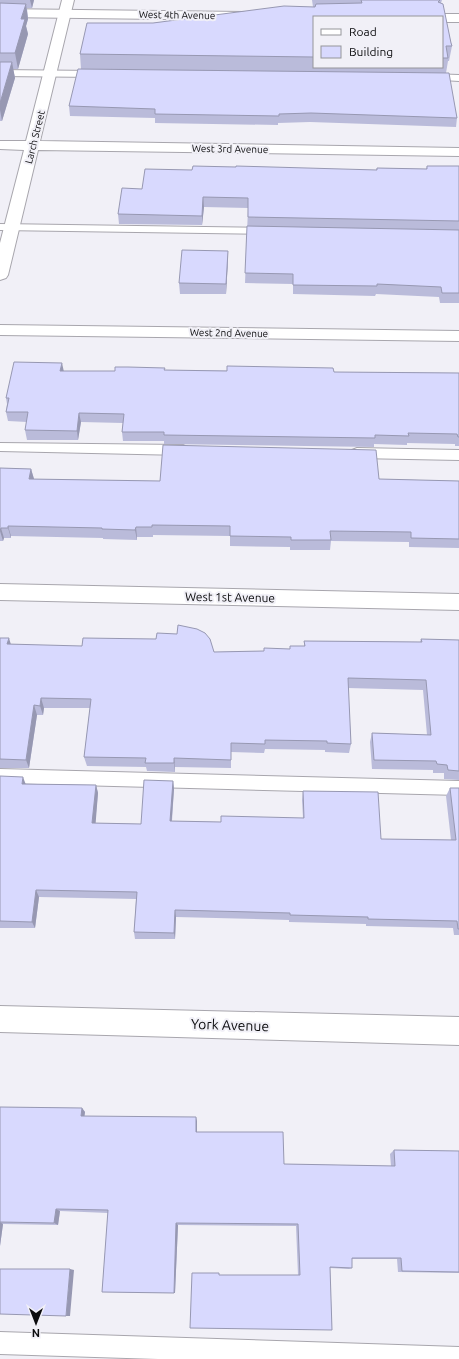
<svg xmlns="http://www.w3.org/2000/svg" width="459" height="1359" viewBox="0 0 459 1359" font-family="Ubuntu,sans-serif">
<rect width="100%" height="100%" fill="#f1f0f7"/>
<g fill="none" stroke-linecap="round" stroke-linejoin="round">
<defs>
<path id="lane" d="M0,70L97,71L101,74L97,77L0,76Z
M429,74L459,75V81L426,79L424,77L426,75Z
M0,224L267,228L272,231L267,234L0,230Z
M0,443L183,445L187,447L189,450L187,453L183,455L0,451Z
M357,448L459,450V460L357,458L352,456L351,453L352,450Z
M0,769L459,781V795L0,783Z
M0,1332L459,1347V1359H158L0,1354Z"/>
<path id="street" d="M62,0H74L40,141L459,148V156L38,150L8,275L6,278L0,280V243L24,150L0,149V141H26Z
M0,325L459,331V341L0,335Z
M0,584L459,594V610L0,600Z
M0,1006L459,1017V1045L0,1032Z"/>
<path id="secondary" d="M0,9L243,12L247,13L249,16L247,19L243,20L0,17Z
M442,14H459V22H442V17H437Z"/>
</defs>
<!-- lane casing -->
<use href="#lane" stroke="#a8a6ad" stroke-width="2"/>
<!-- street casing -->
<use href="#street" stroke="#a8a6ad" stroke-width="2"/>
<!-- secondary casing -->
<use href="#secondary" stroke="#a8a6ad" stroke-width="2"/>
<!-- lane -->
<use href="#lane" fill="#fff" fill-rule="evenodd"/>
<!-- street -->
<use href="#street" fill="#fff" fill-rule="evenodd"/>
<!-- secondary -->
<use href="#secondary" fill="#fff" fill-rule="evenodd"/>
</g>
<!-- wall -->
<path fill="#babbda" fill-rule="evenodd" d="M0,0H34L32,8H27L28,19L26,26L28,34L18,69H13L15,78L2,121H0Z
M312,0H442L441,3L452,46L449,61H448L446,73L457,118L456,127L310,122L278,123V125L155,123V118L70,116L69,106L81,69L80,54L153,23L313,7ZM314,17H442V67H314Z
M427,166H459V303H440L439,297L376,294L375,296L293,294V284L245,283L248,208L204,207L202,225L119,224L118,214L142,189L192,170H376L377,168L426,169Z
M228,251L226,294H180L179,283Z
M165,370L334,372L459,373V446H455V444L407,443V445L374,444V447L164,444V441H123L122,432L123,423L81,422L78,440H27L25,430L27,422L8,421L6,412L7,404L6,398L63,371H115Z
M0,468L31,469L34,479L160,481L379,479L459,481V548L409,547V542L331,541L330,550H290V547L230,546V536L153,535V537H137V540L103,539V538L11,536V538H4L3,541H0Z
M0,638L10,644L214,652L264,651L290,649L304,646V641L420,642L421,639L459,640V780L444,779V773H433V770L372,769L370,742L372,733L427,735L423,690L348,688L351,744L349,753L325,752V750L265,749L264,753L231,752V768L175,767V772L147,771L146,767L87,766L84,757L90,708H44L43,715H37L29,768H0Z
M0,776L26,784L96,785L98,793L95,823L141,824L173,781L174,789L172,821L221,822L303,818L302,800L303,791L381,839L451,840L446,796L450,788H459V935H454L453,928L366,926V924L289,922V920L176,917L175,939H135L134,932L136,899L39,897L35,928H0Z
M0,1107L82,1108L85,1112L84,1116L197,1121V1132L284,1164L391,1166L390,1154L394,1150L459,1151V1273L398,1272L397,1259H352V1268L349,1269L330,1268L332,1330L219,1275H298L296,1226L178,1225L175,1293L102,1292L108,1213L60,1211L58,1225L3,1224L0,1246Z"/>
<!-- shaded-wall -->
<path fill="#9798b2" d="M30,0H34L32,8Z
M26,4L28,19L26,26L28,34L18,69L15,53L21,19Z
M12,62L15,78L2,121L0,110V103Z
M203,197L204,207L202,225V216Z
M228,251V261L226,294V284Z
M62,363L64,372L60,371Z
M79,413L81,422L78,440L77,431Z
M31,469L34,479H29Z
M8,526L11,536V538L8,528Z
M136,527L137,537V540L135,530Z
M1,528L4,538L3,541L0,531Z
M9,638L12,648L7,644Z
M41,698L44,708L43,715L40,706Z
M34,705L37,715L29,768L26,760Z
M174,758L175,767V772L174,763Z
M23,777L26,785L22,784Z
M173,781L174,789L171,829L170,821Z
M96,785L98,793L95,831L92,823Z
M36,890L39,897L35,928L32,922Z
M175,910L176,917L175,939L174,933Z
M82,1108L85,1112L84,1120L81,1116Z
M196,1117L197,1121V1135L196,1132Z
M56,1209L60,1211L58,1225L54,1223Z
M0,1222L3,1224L0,1246Z
M176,1223L178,1225L175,1293H174Z
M70,1269L74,1270L70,1316H66Z"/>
<!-- building -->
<path fill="#d8d9fe" stroke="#9798b2" d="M361,0H440L438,2L443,4L451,43L452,46H446L448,58H442V17H314V57L80,54L87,23H153L284,6L315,7L316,4L362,3Z
M0,3L26,4L21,19H25L15,53H0Z
M0,62H12L0,103Z
M78,69L449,73L457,118L311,113L279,114V116L155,114V109L69,106Z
M193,166L236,167V166L377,170V168L427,169V166H459V221L248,217V198L203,197L202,216L118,214L122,188L142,189L145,169L192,170Z
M247,226L459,230V293H442L441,287L377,284V286L293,285V274L245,273Z
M182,250L228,251L226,284L179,283Z
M14,362L62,363L60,371H115V367H128L165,368L164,370L227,371V366L333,368L334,372L459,373V437H458L457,434L408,433L409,436L375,435V438L164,435V432H122L124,414L79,413L77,431L25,430L28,412H6L9,398H6Z
M163,445L376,450L379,479L459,481V539L411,538V532L330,531L331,540H291V537L230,536V526L152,525V527H136L135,530L102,529V528L8,526V528H1L0,531V468L31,469L29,479L160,481Z
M178,625L197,629L205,633L210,639L214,652L264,651V648L290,649V646H305L304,641L422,642L421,639L459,640V771L448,770L447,765L437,764L436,761L374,760L372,733L431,735L426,680L348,678L351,744L327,743V741L265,740V744L231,743V760L174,758V763H145L146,758L84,757L91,699L41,698L40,706L34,705L26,760L0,759V638H9L7,644L82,646L83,638L156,639L157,633L177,634Z
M0,776L23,777L22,784L96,785L92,823L141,824L144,780L173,781L170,821L221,822V816L304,818L303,791L378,792L381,839L456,840L450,788H459V929H458L457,921L368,919V917L290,915V913L175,910L174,933L134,932L137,892L36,890L32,922L0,921Z
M0,1107L82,1108L81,1116L196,1117V1132H283L284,1164L395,1166L394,1150L459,1151V1272L402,1271L401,1258H352V1268L330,1267L332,1330L190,1328L192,1273H219V1275H300L298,1224L176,1223L174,1293L102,1292L108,1210L56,1209L54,1223L0,1222Z
M0,1269H70L66,1316L0,1314Z"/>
<g text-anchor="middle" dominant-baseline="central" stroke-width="4" stroke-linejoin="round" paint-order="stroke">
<!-- far-street labels -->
<g font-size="10" fill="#0c0c0e" stroke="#f1f0f7">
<text transform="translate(177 15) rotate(1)">West 4th Avenue</text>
<text transform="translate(35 137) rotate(-76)">Larch Street</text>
<text transform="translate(230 149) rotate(1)">West 3rd Avenue</text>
<text transform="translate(229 333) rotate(1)">West 2nd Avenue</text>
</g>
<!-- street labels -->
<g font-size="12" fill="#0c0c0e" stroke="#f1f0f7">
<text transform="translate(230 597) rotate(1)">West 1st Avenue</text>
</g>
<!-- near-street labels -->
<g font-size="14" fill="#0c0c0e" stroke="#f1f0f7">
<text transform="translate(230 1025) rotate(2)">York Avenue</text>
</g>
</g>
<!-- legend -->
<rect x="313" y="16" width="130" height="52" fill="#f1f0f7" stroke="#95959a"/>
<rect x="321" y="29" width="20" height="6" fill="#ffffff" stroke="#95959a"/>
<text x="349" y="36" font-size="12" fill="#0c0c0e">Road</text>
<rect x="321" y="46" width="20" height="12" fill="#d8d9fe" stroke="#95959a"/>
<text x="349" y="56" font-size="12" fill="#0c0c0e">Building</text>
<!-- north arrow -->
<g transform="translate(36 1323) rotate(180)" stroke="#f1f0f7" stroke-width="3" paint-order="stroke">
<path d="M0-3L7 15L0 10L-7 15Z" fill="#0c0c0e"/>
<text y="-6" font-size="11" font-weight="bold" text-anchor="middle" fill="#0c0c0e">N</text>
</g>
</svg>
